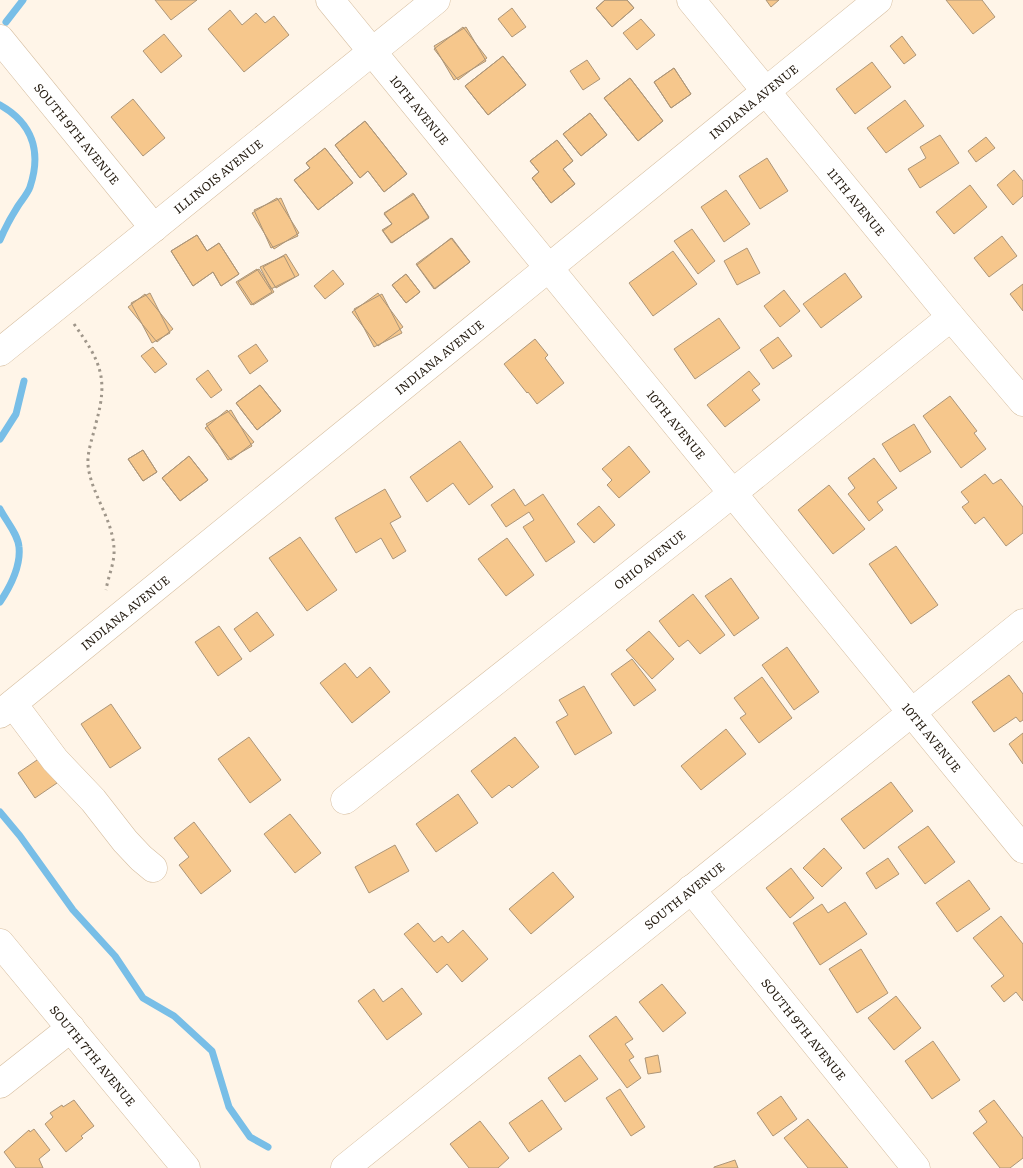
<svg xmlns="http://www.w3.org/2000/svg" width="1023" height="1168" viewBox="0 0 1023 1168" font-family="Literata,serif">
<rect width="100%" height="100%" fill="#fff5e8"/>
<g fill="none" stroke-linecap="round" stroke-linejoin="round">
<!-- stream -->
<path stroke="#78bee7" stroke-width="7" d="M6,22L23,0
M0,105C32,123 42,151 30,187C28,193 22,200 18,206C11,217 5,228 0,240
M0,439L16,414L24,381
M0,509C6,521 18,534 19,547C21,566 10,587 0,602
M0,812L20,836L73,910L115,956L143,998L174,1016L212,1051L229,1107L250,1137L268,1147"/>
</g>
<!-- building -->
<path fill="#f6c78c" stroke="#ac9578" d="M155,0H197L171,20Z
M605,0H627L634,8L612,27L596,8Z
M605,0H627L634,8L612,27L596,8Z
M766,0H779L771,7Z
M946,0H982L995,17L973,34Z
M512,8L526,27L512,37L498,19Z
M230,10L242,25L256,13L265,23L274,16L289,35L244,72L208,29Z
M641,19L655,35L637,50L623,33Z
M463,27L487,58L458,80L434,49Z
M466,27L486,61L454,80L434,46Z
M164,34L182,56L161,73L143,51Z
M902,36L916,55L904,64L890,46Z
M503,56L526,85L488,115L465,86Z
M503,56L526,85L488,115L465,86Z
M587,60L600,79L583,90L570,71Z
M872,62L891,87L855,114L836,89Z
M674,68L691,94L671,108L654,82Z
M674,68L691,94L671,108L654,82Z
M630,78L663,121L638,141L604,98Z
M630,78L663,121L638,141L604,98Z
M133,99L165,138L143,156L111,117Z
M905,100L924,126L886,153L867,128Z
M590,113L607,135L581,156L563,134Z
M590,113L607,135L581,156L563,134Z
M365,121L407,174L384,192L368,171L360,178L335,145Z
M365,121L407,174L384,192L368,171L360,178L335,145Z
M940,135L959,163L920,188L908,169L926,158L920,147Z
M986,137L995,148L976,162L968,151Z
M557,140L573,161L563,169L575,184L551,203L532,178L539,172L530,161Z
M557,140L573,161L563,169L575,184L551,203L532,178L539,172L530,161Z
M325,148L353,183L318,210L294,180L310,168L306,163Z
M325,148L353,183L318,210L294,180L310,168L306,163Z
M767,158L788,191L760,209L739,176Z
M1014,170L1023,181V196L1013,205L997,185Z
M970,185L987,207L954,234L936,212Z
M726,190L750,224L724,242L701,207Z
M413,193L429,217L392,243L383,231L392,224L384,214Z
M414,194L429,218L391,243L382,230L392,224L384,213Z
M277,198L299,233L274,249L252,213Z
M281,198L298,236L271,248L254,210Z
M692,229L715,261L698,274L674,241Z
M197,235L207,251L219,243L239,274L221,286L213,272L193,286L171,251Z
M197,235L207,251L219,243L239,274L221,286L213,272L193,286L171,251Z
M1002,236L1017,256L989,277L974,258Z
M451,238L470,262L435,289L417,265Z
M452,238L470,262L434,289L416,264Z
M747,248L760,273L737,285L724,261Z
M673,251L697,284L653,316L629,283Z
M286,254L299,275L276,288L263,267Z
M284,256L295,277L271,289L260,267Z
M257,269L272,292L251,305L236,282Z
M259,269L274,292L253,305L238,282Z
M333,270L344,284L325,299L314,286Z
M845,273L862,297L821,328L803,304Z
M406,274L420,292L406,303L392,285Z
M406,274L420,292L406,303L392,285Z
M1023,284V311L1010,294Z
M784,290L800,311L780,327L764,306Z
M150,293L170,333L152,343L131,303Z
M378,293L403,327L378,346L352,312Z
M145,294L173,329L157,342L128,307Z
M382,294L402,333L374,347L354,309Z
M719,318L740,348L695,379L674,349Z
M778,337L792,356L773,369L760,350Z
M535,339L548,355L545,358L564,383L537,404L528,392L527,393L504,364Z
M256,344L268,361L250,374L238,356Z
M153,347L167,364L155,373L141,356Z
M208,370L222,390L211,398L196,379Z
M749,371L760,384L752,390L760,400L725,427L707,405Z
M260,385L281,411L257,430L236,403Z
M260,385L281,411L257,430L236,403Z
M950,396L977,431L974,433L986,449L961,468L923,416Z
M227,410L254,442L231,460L205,428Z
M231,410L252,446L228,460L206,424Z
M914,424L931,452L900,472L882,444Z
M460,441L493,487L469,505L453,483L427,502L410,477Z
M629,446L650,472L619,498L607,485L612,480L602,469Z
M143,450L157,472L143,481L128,459Z
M143,450L157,472L143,481L128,459Z
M189,456L208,480L180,501L162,478Z
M189,456L208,480L180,501L162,478Z
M874,458L897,488L877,502L883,510L869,521L848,494L855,488L848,478Z
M985,474L993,484L1001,479L1023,507V533L1006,546L984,517L975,524L962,507L969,502L961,492Z
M829,485L865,529L833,554L798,510Z
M385,489L401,517L390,523L406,551L393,559L381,538L356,553L335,518Z
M514,489L525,506L543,494L575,542L546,562L523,527L534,520L529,512L506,527L491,505Z
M599,506L615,525L594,543L577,524Z
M300,537L337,590L307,611L269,558Z
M507,538L534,575L506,596L478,559Z
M896,546L938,605L911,624L869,564Z
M731,578L759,618L734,636L705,596Z
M693,594L725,635L700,654L688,640L679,647L659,621Z
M257,612L274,635L250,652L234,629Z
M219,626L242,659L218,676L195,642Z
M649,631L674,659L652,679L626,650Z
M787,647L819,692L794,710L762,665Z
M632,659L656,690L634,706L611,674Z
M345,663L357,678L370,667L390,692L352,723L320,683Z
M1009,675L1023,694V720L1020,722L1016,717L994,732L972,702Z
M762,677L792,718L759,743L740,718L746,714L734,698Z
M584,686L612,733L575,755L556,722L568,715L559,700Z
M111,704L141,748L110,768L81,724Z
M726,729L746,754L701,790L681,766Z
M1023,733V764L1009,744Z
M249,737L281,780L250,803L218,759Z
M515,737L539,767L512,788L509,785L492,798L471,771Z
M40,758L57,783L35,798L18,773Z
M891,782L913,811L864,849L841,819Z
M458,794L478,823L436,852L416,824Z
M290,814L321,853L295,873L264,834Z
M194,822L231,871L201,894L179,865L189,857L174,838Z
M928,826L955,862L925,884L898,847Z
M395,845L409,871L369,893L355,867Z
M824,848L842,868L822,887L803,868Z
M888,858L899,874L876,889L866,873Z
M791,868L814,898L790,918L766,888Z
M553,872L574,897L531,934L509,909Z
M969,880L990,909L957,932L936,903Z
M845,902L867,934L820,965L793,923L822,904L828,913Z
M1001,916L1023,944V1001L1016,992L1004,1002L991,986L1004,976L973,938Z
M418,923L434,942L442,936L448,943L463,930L488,959L462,982L447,964L437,973L404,934Z
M861,949L888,993L857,1013L829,969Z
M662,984L686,1013L663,1032L639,1002Z
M402,988L422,1014L387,1040L358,1001L374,989L383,1002Z
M896,996L921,1028L894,1050L868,1018Z
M616,1016L633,1039L625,1044L634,1057L629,1060L641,1078L627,1088L589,1036Z
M933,1041L960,1080L932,1099L905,1061Z
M580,1055L598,1079L565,1102L548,1078Z
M658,1055L661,1072L648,1074L645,1058Z
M620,1089L645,1127L631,1136L606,1098Z
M781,1096L797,1119L773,1136L757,1113Z
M74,1100L94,1126L81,1136L83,1138L66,1152L45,1124L53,1117L50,1113L62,1105L63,1107Z
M542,1100L562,1129L529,1152L509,1123Z
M994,1100L1023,1138V1158L1010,1168H1000L973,1133L987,1122L979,1111Z
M808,1119L848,1168H808L784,1138Z
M480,1121L509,1158L498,1168H469L450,1144Z
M34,1129L50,1150L39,1159L43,1168H16L4,1152L29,1130L30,1132Z
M735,1160L738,1168H714V1167Z"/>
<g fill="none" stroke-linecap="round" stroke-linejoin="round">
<defs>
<g id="minor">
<path id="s1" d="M330,0L1023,849"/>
<path id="s2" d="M691,0L951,317L1023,402"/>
<path id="s3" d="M0,39L154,228"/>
<path id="s4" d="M0,352L436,0"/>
<path d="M13,704L55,760L93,800L125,841L141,858L153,868"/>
<path id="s5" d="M0,714L878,0"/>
<path id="s6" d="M345,800L708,513L951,317"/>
<path id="s7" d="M691,889L916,1168"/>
<path id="s8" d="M0,943L186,1168"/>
<path d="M0,1084L71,1028"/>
<path id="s9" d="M345,1168L1023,623"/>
</g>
</defs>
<!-- minor casing -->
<use href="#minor" stroke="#d6bea0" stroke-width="29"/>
<!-- path -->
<path stroke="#9f968a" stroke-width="3" stroke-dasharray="2.5 4" stroke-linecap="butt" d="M74,324C100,361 109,377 96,423C93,437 87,451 88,465C91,494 113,519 114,549C115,562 108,577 106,590"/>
<!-- minor -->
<use href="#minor" stroke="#fff" stroke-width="28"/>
</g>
<g text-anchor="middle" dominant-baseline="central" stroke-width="4" stroke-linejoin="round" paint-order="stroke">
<!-- street labels -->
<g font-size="12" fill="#22190e" stroke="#fff5e8">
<text stroke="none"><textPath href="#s5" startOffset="971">INDIANA AVENUE</textPath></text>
<text stroke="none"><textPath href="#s1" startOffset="142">10TH AVENUE</textPath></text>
<text stroke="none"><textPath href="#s3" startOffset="122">SOUTH 9TH AVENUE</textPath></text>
<text stroke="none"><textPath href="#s4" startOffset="280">ILLINOIS AVENUE</textPath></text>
<text stroke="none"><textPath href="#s2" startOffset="261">11TH AVENUE</textPath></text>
<text stroke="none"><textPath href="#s5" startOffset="566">INDIANA AVENUE</textPath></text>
<text stroke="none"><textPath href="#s1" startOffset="548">10TH AVENUE</textPath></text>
<text stroke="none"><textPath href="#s6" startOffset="388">OHIO AVENUE</textPath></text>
<text stroke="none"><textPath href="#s5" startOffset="161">INDIANA AVENUE</textPath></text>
<text stroke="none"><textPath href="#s1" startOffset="952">10TH AVENUE</textPath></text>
<text stroke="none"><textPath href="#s9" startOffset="435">SOUTH AVENUE</textPath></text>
<text stroke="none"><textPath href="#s7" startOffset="180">SOUTH 9TH AVENUE</textPath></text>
<text stroke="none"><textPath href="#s8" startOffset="146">SOUTH 7TH AVENUE</textPath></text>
</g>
</g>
</svg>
